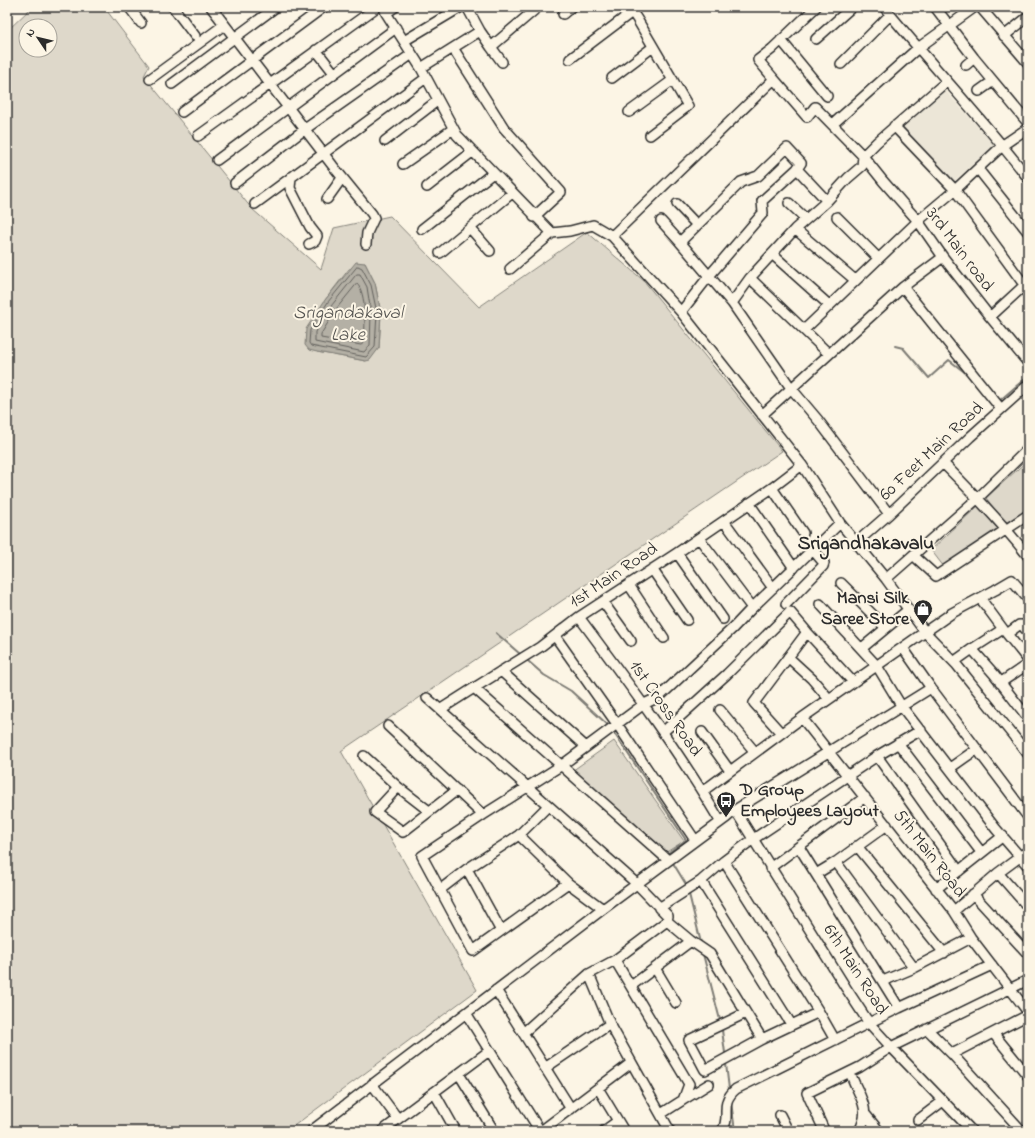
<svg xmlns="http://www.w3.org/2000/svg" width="1035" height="1138" viewBox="0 0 1035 1138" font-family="'Indie Flower',sans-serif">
<rect width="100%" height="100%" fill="#fcf5e5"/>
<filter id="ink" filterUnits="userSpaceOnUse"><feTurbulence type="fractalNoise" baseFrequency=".025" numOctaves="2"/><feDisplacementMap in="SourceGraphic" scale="8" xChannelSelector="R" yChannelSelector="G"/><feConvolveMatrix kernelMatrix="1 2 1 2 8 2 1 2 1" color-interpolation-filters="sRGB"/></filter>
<g filter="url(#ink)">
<!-- built -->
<path fill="#ece6d7" d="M945,90L994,145L952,183L903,128Z"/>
<!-- green -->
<path fill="#ded8ca" stroke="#84827a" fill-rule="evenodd" d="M32,7H104L149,66L144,76L252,209L321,269L334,228L390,216L479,307L587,232L644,281L782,451L341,751L477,990L287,1131H7V31ZM26,26H50V50H26ZM365,263L375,283L381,313L379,348L366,361L317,352L325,300L349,269Z
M1028,460V512L1007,525L986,498Z
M978,506L998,529L944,567L931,550Z
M614,741L684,841L665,853L572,771Z"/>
<!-- water -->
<path fill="#b4b0a5" stroke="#7d7b74" d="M356,262L365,263L375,283L381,313L379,348L370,360L366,361L317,352L309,350L305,345L306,329L325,300Z"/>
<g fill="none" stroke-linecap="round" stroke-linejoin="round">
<!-- shore -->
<path stroke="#62605c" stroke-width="1" d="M358,266L362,268L371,285L377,313L375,347L366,357L311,346L309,343L310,330L328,302Z
M357,274H360L367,287L371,313L370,345L364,352L315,342V332L332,305Z
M357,284C367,292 365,331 364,343L361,345L321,338V334L337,308Z"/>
<!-- stream -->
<path stroke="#7d7b74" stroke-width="2" d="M895,346L903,348L929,378L949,360L967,374L974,383
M998,402L1028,376
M496,633L520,654
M528,661L544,675L571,691L609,726
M614,733L686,840L667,854
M673,863L687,886
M689,894L701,943
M703,954L720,1020
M722,1030L725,1053
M726,1064L729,1089
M731,1102L735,1131"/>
<defs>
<path id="minor" d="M129,7L141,23
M173,7L195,36
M211,7L333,166L372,214L374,218L367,233L366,244
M384,7L386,13L421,68L457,135L552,233L570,231L593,225L612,236L681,312L802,465L840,523L886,579L925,632L956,664L958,659L972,649L994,674L1028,718
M467,7L480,31
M629,7L637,19L688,106L650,135
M884,7C931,65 983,119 1028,178
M935,7L974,58L1028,123
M980,7L1028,63
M386,13L395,7
M563,14L571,7
M1004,36L1028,17
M816,39L852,7
M781,40L827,96
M404,41L461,7
M491,47L502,62
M453,48L504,128L561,192L534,217
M316,50L334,73
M570,59L632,12
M841,64L890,15
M966,65L974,58
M421,68L480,31L491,47L538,7
M612,78L653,47
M150,79L224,25
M774,79L807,117L815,107L863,156L883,181L918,221L943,257L990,317L1028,363
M172,84L276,7
M979,91L993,81
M182,112L324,7
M629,112L673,80
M833,124L918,48L975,7
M894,126L955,190L1028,290
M198,136L377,7
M385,141L437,101
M787,148L801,163L797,169L762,201L763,213L709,276L680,242L741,182L758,176Z
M217,160L396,28
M403,164L453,129
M797,169L827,201
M978,169L1028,232
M291,177L290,188L310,227L317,236L315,241L309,244
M235,183L305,129L412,54
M427,187L472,152
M327,199L342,178
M789,203L806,219
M255,204L426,78
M677,204L697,225
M837,217L878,258
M661,221L680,242
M470,228L490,251
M422,229L493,173
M795,229L827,201L848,178L862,166L863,156L877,142L947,81
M612,236L774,79L758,60L772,49L816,7
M440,253L512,193
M772,254L829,305
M510,269L552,233
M855,280L795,229L750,278L804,330L918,221L955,190L1003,145L1028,128
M903,287L1001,409
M732,303L750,278
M681,312L709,276L732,303L791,388L818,420L889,514
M990,317L1028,282
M804,330L829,354
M762,415L903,287L943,257
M943,463C973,493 1002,523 1028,556
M772,488L803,533
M749,503L794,568
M724,521L773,588
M699,538L752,608
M857,542L889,514L970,437L1028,385
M677,553L723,619
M913,555L936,576L1028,515
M652,569L687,620
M886,579L978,498L1028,449
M841,583L886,628
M629,585L664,638
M980,598L1003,629
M603,602L631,641
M786,604L823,566L824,563L813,550
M820,604L877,666L902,707L996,829L1028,866
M579,617C629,684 678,750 720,821
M1007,634L1019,625H1022L1028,632
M555,636L617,724L695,840
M862,648L908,610
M903,648L931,688L1028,817
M972,649L1003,629L1028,660
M788,657L812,679L829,699
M956,664L1028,754
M501,671L586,747
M1000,683L1028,664
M474,688L668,860
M427,698L637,884L668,916L667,921L615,960L589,974L523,1033
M441,709L474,688L540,647L579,617L677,553L772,488L802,465
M720,710L755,752
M802,718L954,911L971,938L1028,1012
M388,726L483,815
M663,732L727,674L790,612L807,632L853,682
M702,732L730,771
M781,733L754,703L807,632
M898,743L981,852
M364,756L398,787L375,812L403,832L457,790
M877,756L959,871
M950,768L977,749
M398,787L429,811
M703,791L802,718L952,613L995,590L1012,580L1028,599
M735,810L846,988L869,1023L891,1047L972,1131
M519,835L568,883L603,909
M857,846L944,953
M799,847L899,1008
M724,861L819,1012
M836,862L914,968
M770,868L865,797
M467,869L501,931
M998,873L1028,907
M816,874L836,862L887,825
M701,881L791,1024
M568,883L473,951L422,856L483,815L562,765L644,704L659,697L733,628L752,608L840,523
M441,889L467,869L519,835L548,806
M936,889L1003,836
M973,894L1028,954
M659,908L701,881L724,861L752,840L877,756L921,730
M954,911L998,873L1028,851
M667,921L691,941L710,954L762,1039L819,1012L835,1040
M615,960L689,1084L683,1100L661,1114
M655,968L676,1003
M589,974L610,1024L670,1131
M883,981L914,968L971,938
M631,986L691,941
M496,990L571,1109
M466,1013L540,1131
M746,1013L689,1040L705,1070L762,1039
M927,1029L952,1054L1022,1131
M993,1033L1028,1076
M952,1054L1028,1015
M545,1068L610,1024
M850,1072C857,1094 873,1108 859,1131
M459,1074L494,1131
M372,1084L398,1119
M434,1092L456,1131
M683,1100L709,1084
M780,1115L788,1131
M866,1115L879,1131
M918,1120L943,1101
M618,1121L598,1088L631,1063
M824,1130L807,1093L860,1067L891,1047L1028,980
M311,1131L603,909L726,818L735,810L931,688
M382,1131L489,1051
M541,1131L598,1088
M604,1131L618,1121L624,1131
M722,1131C732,1116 718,1104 736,1089L899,1008L992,965"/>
</defs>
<!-- minor casing -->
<use href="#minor" stroke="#2b2b2b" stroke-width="12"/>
<!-- minor -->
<use href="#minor" stroke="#fcf5e5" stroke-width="9"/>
</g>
</g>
<!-- icons -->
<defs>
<symbol id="shop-pin" viewBox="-11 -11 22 30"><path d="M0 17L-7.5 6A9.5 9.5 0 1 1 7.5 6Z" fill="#2b2b2b" stroke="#fcf5e5"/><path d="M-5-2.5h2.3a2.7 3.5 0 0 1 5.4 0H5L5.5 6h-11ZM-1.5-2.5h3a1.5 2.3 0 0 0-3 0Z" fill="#fff"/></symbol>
<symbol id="bus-pin" viewBox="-11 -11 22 30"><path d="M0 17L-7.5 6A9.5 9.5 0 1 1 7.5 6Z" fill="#2b2b2b" stroke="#fcf5e5"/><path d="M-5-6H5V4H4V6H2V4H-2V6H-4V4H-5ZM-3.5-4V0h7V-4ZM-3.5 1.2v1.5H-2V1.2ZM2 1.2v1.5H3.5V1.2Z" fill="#fff"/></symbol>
</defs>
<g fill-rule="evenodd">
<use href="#shop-pin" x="912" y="598" width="22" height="30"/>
<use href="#bus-pin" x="715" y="790" width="22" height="30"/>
</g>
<g text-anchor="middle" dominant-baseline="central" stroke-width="4" stroke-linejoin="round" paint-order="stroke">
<!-- street labels -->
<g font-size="18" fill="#2b2b2b" stroke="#fcf5e5">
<text transform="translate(959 250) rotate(53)">3rd Main road</text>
<text transform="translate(932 452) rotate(-43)">60 Feet Main Road</text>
<text transform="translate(614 576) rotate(-34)">1st Main Road</text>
<text transform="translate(665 709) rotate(55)">1st Cross Road</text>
<text transform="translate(929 854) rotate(52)">5th Main Road</text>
<text transform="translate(855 970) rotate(57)">6th Main Road</text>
</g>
<!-- poi labels -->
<g font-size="18" font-weight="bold" fill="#2b2b2b" stroke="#fcf5e5" text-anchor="end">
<text x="909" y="599">Mansi Silk<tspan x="909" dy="21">Saree Store</tspan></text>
<text x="740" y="791" text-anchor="start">D Group<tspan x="740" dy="21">Employees Layout</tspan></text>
</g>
<!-- water labels -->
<g font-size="19" font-style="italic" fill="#545350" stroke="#fcf5e5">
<text x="348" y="313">Srigandakaval<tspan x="348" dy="22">Lake</tspan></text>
</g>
<!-- quarter labels -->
<g font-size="20" font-weight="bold" fill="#2b2b2b" stroke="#fcf5e5">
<text x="866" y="544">Srigandhakavalu</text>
</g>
</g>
<!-- margin -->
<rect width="1035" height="1138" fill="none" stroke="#fcf5e5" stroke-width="24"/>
<rect x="12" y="12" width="1011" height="1114" fill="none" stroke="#2b2b2b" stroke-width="1.5" filter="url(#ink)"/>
<!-- north arrow -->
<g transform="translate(38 38) rotate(305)"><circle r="19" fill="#fcf5e5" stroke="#a8a49b"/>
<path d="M0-3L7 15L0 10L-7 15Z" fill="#2b2b2b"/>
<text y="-6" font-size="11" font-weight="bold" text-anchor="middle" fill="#2b2b2b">N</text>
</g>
</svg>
